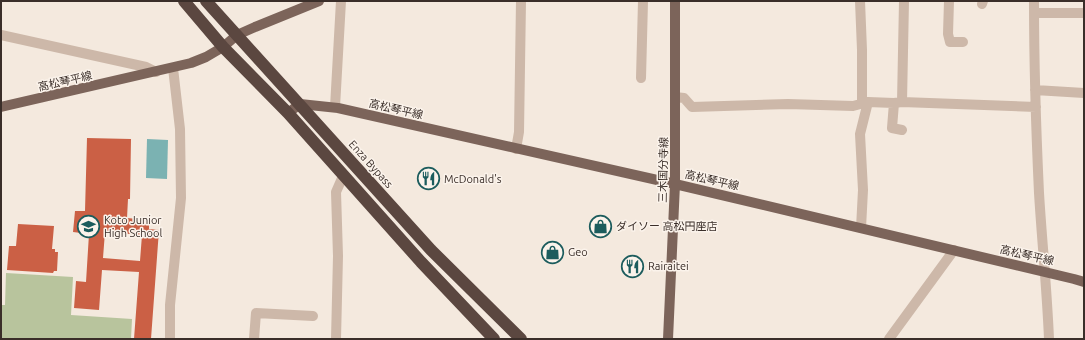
<svg xmlns="http://www.w3.org/2000/svg" width="1085" height="340" viewBox="0 0 1085 340" font-family="Ubuntu,'Noto Sans JP',sans-serif">
<rect width="100%" height="100%" fill="#f4e9de"/>
<!-- green -->
<path fill="#b8c49d" d="M6,273L73,277L71,315L132,319L131,339H1V305H5Z"/>
<!-- water -->
<path fill="#7bb2b2" d="M147,139L168,140L167,179L146,178Z"/>
<!-- building -->
<path fill="#cb6045" fill-rule="evenodd" d="M87,138L131,139L130,199H128L127,218L149,220V229L159,230L151,339H134L139,272L102,270L99,310L74,308L76,281L86,282L89,234L73,232L75,211H85ZM105,232L142,235L140,261L103,258Z
M18,224L54,226L52,249H55V252H58L57,271H54L53,273L7,270L9,246H16Z"/>
<g fill="none" stroke-linecap="round" stroke-linejoin="round">
<!-- minor -->
<path stroke="#cdb8a9" stroke-width="10" d="M860,1L862,50V104
M949,1L948,34L950,42H963
M1034,1C1034,65 1036,129 1039,193C1042,242 1047,290 1049,339
M982,4L983,1
M1034,13H1084
M1,35L146,67L156,72
M641,78L643,1
M1035,90L1084,93
M675,97L684,98L692,107L788,104L853,106L868,102L894,103L902,102L1036,107
M902,102L904,1
M894,103L892,128L902,130
M335,107L341,1
M516,149L519,132L521,1
M861,228L863,190L860,134L868,102
M170,339V305L181,198L180,129L173,68
M254,339L256,313L313,316
M336,339L338,256L336,192L343,176
M889,339L954,250"/>
<!-- major -->
<path stroke="#7c645a" stroke-width="10" d="M1,107L191,63L206,57L223,47L237,35L255,27L319,1
M288,113L300,104L338,108L675,184L1074,279L1084,282
M668,339L675,184V1"/>
<!-- highway -->
<path stroke="#5b4740" stroke-width="12" d="M184,1L223,47L288,113L421,262L494,339
M206,1L431,250L521,339"/>
</g>
<!-- icons -->
<defs>
<symbol id="restaurant-ring" viewBox="-11 -11 22 22"><circle r="9.5" fill="#fbf3eb" stroke="#1c5c5d" stroke-width="1.5"/><path d="M-5-6h1v4h1v-4h1v4h1v-4h1v5L-1.5 .5V6h-2V.5L-5-1ZM5-6V6H3V1.5H1.5Q1.5-4 5-6Z" fill="#1c5c5d"/></symbol>
<symbol id="school-ring" viewBox="-11 -11 22 22"><circle r="9.5" fill="#fbf3eb" stroke="#1c5c5d" stroke-width="1.5"/><path d="M0-5L7-2L0 1L-7-2ZM-4 1L0 2.5L4 1V4Q0 6-4 4Z" fill="#1c5c5d"/></symbol>
<symbol id="shop-ring" viewBox="-11 -11 22 22"><circle r="9.5" fill="#fbf3eb" stroke="#1c5c5d" stroke-width="1.5"/><path d="M-5-2.5h2.3a2.7 3.5 0 0 1 5.4 0H5L5.5 6h-11ZM-1.5-2.5h3a1.5 2.3 0 0 0-3 0Z" fill="#1c5c5d"/></symbol>
</defs>
<g fill-rule="evenodd">
<use href="#restaurant-ring" x="416" y="166" width="25" height="25"/>
<use href="#school-ring" x="76" y="214" width="25" height="25"/>
<use href="#shop-ring" x="588" y="214" width="25" height="25"/>
<use href="#shop-ring" x="540" y="240" width="25" height="25"/>
<use href="#restaurant-ring" x="620" y="254" width="25" height="25"/>
</g>
<g text-anchor="middle" dominant-baseline="central" stroke-width="3" stroke-linejoin="round" paint-order="stroke">
<!-- street labels -->
<g font-size="11" fill="#3a2e29" stroke="#fbf3eb">
<text transform="translate(65 81) rotate(-13)">高松琴平線</text>
<text transform="translate(396 109) rotate(13)">高松琴平線</text>
<text transform="translate(371 164) rotate(48)">Enza Bypass</text>
<text transform="translate(663 170) rotate(-89)">三木国分寺線</text>
<text transform="translate(712 180) rotate(13)">高松琴平線</text>
<text transform="translate(1027 255) rotate(13)">高松琴平線</text>
</g>
<!-- poi labels -->
<g font-size="11" fill="#3a2e29" stroke="#fbf3eb" text-anchor="start">
<text x="444" y="179">McDonald's</text>
<text x="104" y="220">Koto Junior<tspan x="104" dy="13">High School</tspan></text>
<text x="616" y="226">ダイソー 高松円座店</text>
<text x="568" y="252">Geo</text>
<text x="648" y="266">Rairaitei</text>
</g>
</g>
<!-- border -->
<rect width="1085" height="340" fill="none" stroke="#3a2e29" stroke-width="4"/>
</svg>
